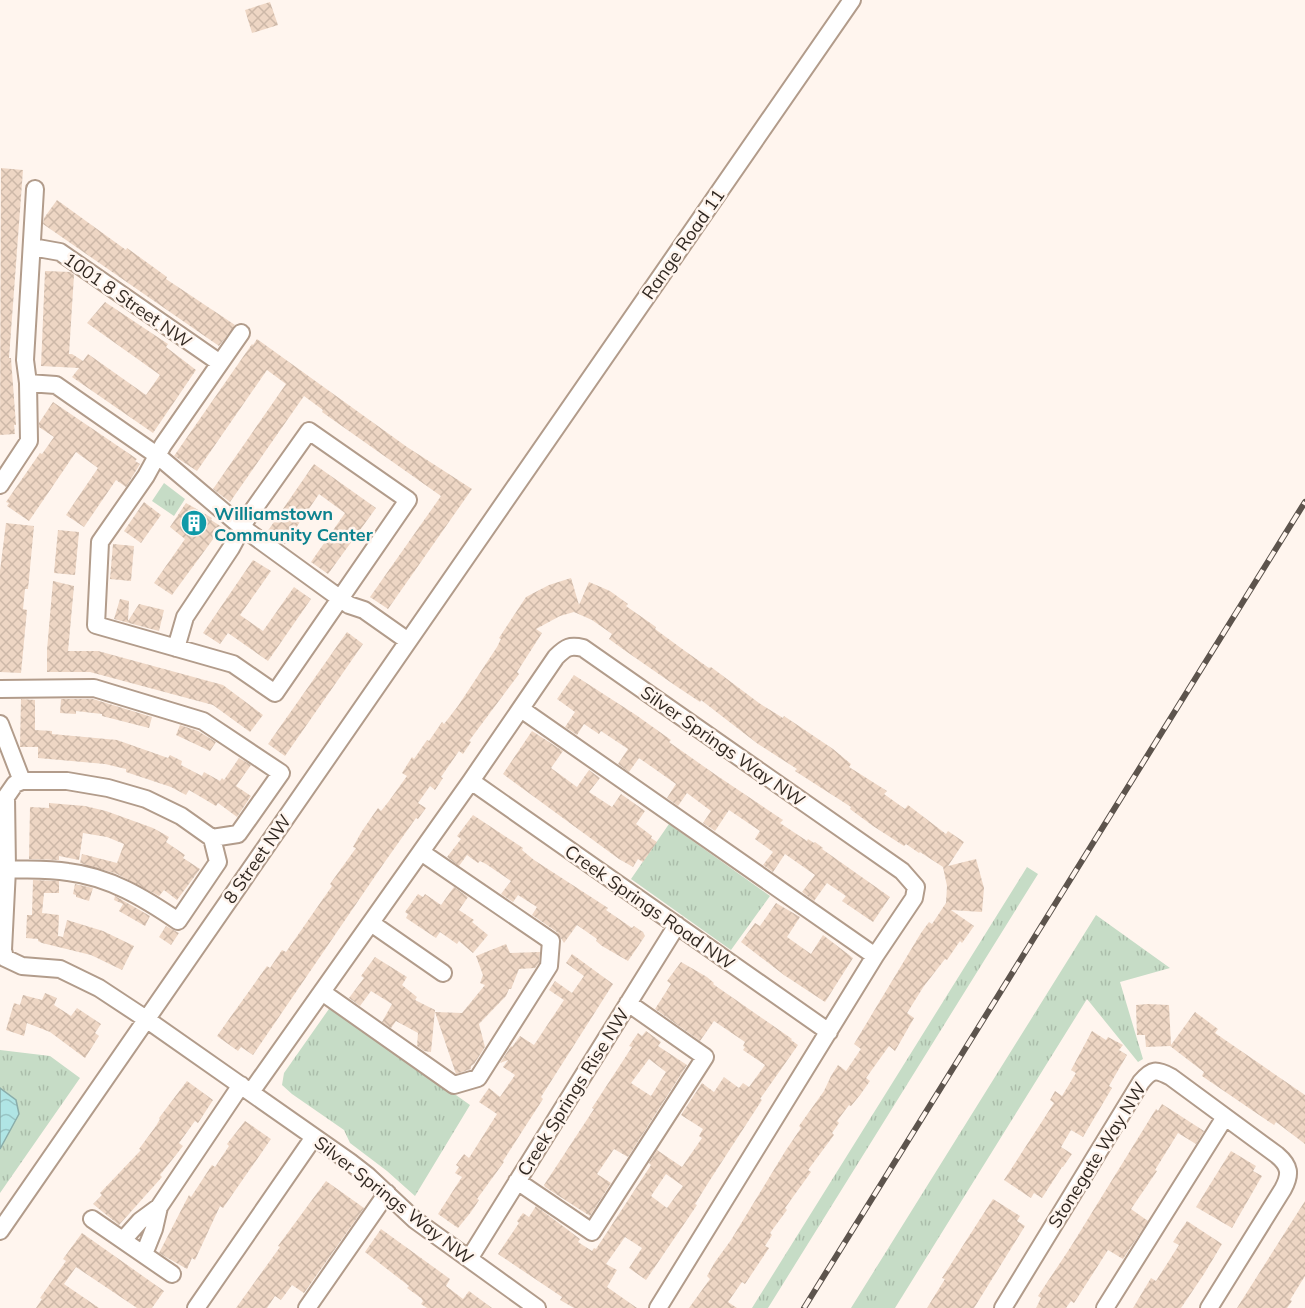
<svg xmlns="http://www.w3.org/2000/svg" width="1305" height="1308" viewBox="0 0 1305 1308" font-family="Mulish,sans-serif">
<defs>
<pattern id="park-tufts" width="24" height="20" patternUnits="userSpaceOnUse" patternTransform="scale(1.5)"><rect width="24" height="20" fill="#c6dcc6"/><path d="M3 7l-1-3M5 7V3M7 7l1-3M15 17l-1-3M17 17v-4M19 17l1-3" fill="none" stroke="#abbdaa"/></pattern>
<pattern id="water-waves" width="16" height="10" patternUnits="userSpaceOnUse" patternTransform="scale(1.5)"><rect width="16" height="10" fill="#b0e5e5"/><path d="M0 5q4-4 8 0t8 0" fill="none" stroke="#98c4c4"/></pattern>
<pattern id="building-cross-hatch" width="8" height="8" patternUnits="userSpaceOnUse" patternTransform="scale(1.5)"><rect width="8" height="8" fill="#eed6c4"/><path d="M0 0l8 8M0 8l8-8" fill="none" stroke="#cdb8a8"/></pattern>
</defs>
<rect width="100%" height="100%" fill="#fff5ee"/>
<!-- park -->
<path fill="url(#park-tufts)" d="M164,483L185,499L174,516L152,501Z
M669,824L770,896L731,950L631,879Z
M1027,867L1038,874L768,1308H752Z
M1096,915L1170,968L1120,982L1143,1059L1138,1062L1087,999L895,1308H851Z
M331,1006L470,1105L415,1196L387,1171L350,1143L344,1130L292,1094L282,1085L284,1073Z
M0,1050L50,1056L80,1078L0,1193Z"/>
<!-- water -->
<path fill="url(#water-waves)" stroke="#8aadaa" stroke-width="1.5" d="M0,1088L16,1100L19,1114L0,1149Z"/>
<!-- building -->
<path fill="url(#building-cross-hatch)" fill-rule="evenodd" d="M270,2L278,25L252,33L245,10Z
M1,168L23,170L9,358H11L16,425H14L15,434L0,435Z
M57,200L126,250L127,248L167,277L166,279L235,325L219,346L43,224L44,218Z
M45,271L71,272L74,275L69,354H72L83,361L88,354L146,395L160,375L87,323L105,302L168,344L166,347L196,370L153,433L72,377L79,368L41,366Z
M257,339L407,447L472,489L388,609L370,597L441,496L322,412L323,410L304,396L230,502L213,489L286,384L267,370L197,471L174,456L252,344L253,345Z
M53,402L137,459L135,461L140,464L126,487L116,480L84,527L66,515L98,468L76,452L29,521L7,506L9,503L6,502L40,453L42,454L54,437L39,427V423Z
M314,464L376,508L328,574L311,562L345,513L319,494L285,544L267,532Z
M144,502L161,515L141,543L124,531Z
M186,503L212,518L211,520L222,527L172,595L154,583L185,539L170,527Z
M6,523L34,526L28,589H25L23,609L27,610L21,673L0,672V571Z
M58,530L79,532L75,575L54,573Z
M113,544L134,546L131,581L110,579Z
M253,560L271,571L240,615L263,631L294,587L311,599L268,661L228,633L220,644L203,633Z
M571,578L579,605L589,582L610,591L628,604L626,606L656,627L655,629L685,651L709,668L711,667L759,703L783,718L784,716L833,749L851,764L849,767L887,791L884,794L905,809L908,805L946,834L948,831L964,842L948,866L976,859L984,888L982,912L951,910L974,926L962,943L960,941L947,960L945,959L924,986L907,1013L914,1018L895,1051L889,1046L866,1078L870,1081L860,1095L851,1106L849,1105L837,1121L839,1123L832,1133L834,1135L808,1170L811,1172L785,1208L787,1210L770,1233L772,1235L765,1246L769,1248L745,1284L742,1282L728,1302L737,1308H689L710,1279L707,1276L715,1262L731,1240L786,1150L801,1128L799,1126L824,1091L831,1076L838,1065L846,1071L861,1049L854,1044L921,933L929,922L932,924L946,903L947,886L943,867L920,852L919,853L906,844L904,846L873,826L850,809L851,807L795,771L797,769L758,744L701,700L700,702L676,686L627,652L609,639L612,634L592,620L574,612L560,616L536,629L542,633L517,672L519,674L469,741L471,742L463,754L459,751L441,777L443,778L435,790L430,786L418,803L426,808L418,819L416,818L384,863L253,1055L241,1047L238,1051L217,1036L267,966L270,968L282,950L286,952L332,886L330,884L356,848L353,847L362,831L378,808L381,811L389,801L407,776L402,773L412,757L414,759L427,740L429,741L442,722L444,724L458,706L497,647L501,639L499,638L526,597L549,585Z
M53,581L74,586L68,651H98L223,685L263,715L250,732L213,705L90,672H47V650Z
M120,599L129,601L128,621L139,604L164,610L159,631L114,619Z
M347,632L363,644L285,756L268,744Z
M574,675L636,715L671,740L669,742L716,775L783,820L780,823L807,841L808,839L814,843L815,842L823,848L822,849L890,897L873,922L842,901L846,896L827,883L814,901L802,892L815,875L785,854L773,872L763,865L773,852L755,839L760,831L729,810L715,831L703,823L711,811L687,793L678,806L667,798L676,784L659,772L639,758L629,772L618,764L628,749L601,731L599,734L584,724L577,735L565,727L575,712L557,699Z
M21,699L35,700V730L52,731V734L117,740L168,758L170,755L182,761L181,765L202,776L204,772L220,781L222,778L224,780L239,758L251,765L236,786L251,796L237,817L218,803L216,806L189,790L186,795L171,787L126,772V769L105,764L38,758V747H20Z
M61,699H93L152,717L149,728L102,716V714L76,711V714L60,713Z
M180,725L198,731L216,742L210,751L176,735Z
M532,731L563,751L551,768L577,787L589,770L600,778L589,792L612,807L621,794L645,811L636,824L652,836L651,838L657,842L643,862L638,859L633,867L619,859L503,774Z
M49,803L85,806L106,811L153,828L169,837L166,842L185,855L183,858L200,869L177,900L164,890L159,896L117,874L80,863L82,854L117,863L124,844L107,837L83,833L79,860L59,856V860L29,859L30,807L49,808Z
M473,815L523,848L522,850L534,860L608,908L606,910L632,928L634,926L643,932L645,936L628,961L602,946L596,941L597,939L577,925L564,943L557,932L532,915L537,907L518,895L513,902L501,894L511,881L486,864L480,861L478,863L467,855L459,866L447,857L461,839L457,836Z
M33,880L59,881V893H44L42,913L59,915L58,936L63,937L67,920L103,931L134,946L122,970L91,955L42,943L38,941V939L26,938L27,915H32Z
M75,884L93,888L89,901L76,897V895L73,894Z
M454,887L468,897L459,910L474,920L472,922L488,935L473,953L459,941L457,944L440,932L436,938L406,918L408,914L405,912L418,894L423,897L425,894L441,905Z
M115,896L150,916L145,926L119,911L123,904L114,900Z
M776,903L800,917L787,937L811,954L823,935L853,958L825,1002L784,975L741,942L755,923L760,926Z
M166,926L179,933L171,945L159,937Z
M506,944L510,953L540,952L539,963L535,968L519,969L511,989H509L506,996L479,1024L485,1047L474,1064L471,1066V1069L456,1074L435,1012L462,1013L485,985L480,983L483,975L476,956Z
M572,954L613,984L541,1097L543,1099L503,1161L504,1162L477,1199L479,1200L471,1212L458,1228L438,1214L462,1177L455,1173L459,1167L456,1165L464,1154L469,1158L497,1114L479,1102L489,1088L500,1097L515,1075L503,1067L508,1060L500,1063L511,1046L512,1047L520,1036L534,1045L564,1000L549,990L555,981L572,993L584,976L566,963Z
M375,957L407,977L402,985L417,997L415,1000L435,1010L431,1052L424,1051L417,1046L418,1033L396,1021L391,1028L382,1022L392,1004L371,991L360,1006L349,998L364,978L361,976Z
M681,962L707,977L714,983L713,984L792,1039L791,1040L798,1045L760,1099L762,1100L710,1180L695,1204L697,1205L646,1280L629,1268L642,1248L625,1237L606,1264L617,1270L607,1287L637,1308H574L560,1300L562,1297L498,1254L519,1223L517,1221L523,1213L529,1217L536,1206L580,1239L578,1242L592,1251L594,1248L596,1249L651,1165L649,1163L657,1150L682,1167L702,1138L699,1136L703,1129L681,1115L702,1083L714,1092L724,1077L739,1088L743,1083L749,1087L765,1065L743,1050L745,1047L743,1046L745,1042L714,1021L700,1041L655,1009L671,984L667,981ZM666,1174L683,1186L667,1208L651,1196Z
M45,993L57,998L54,1005L71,1016L77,1008L101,1024L95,1033L99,1036L85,1058L50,1032L27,1023L24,1036L6,1030L14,1003L20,1005L23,995L42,1000Z
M1148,1004L1169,1005L1171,1045L1195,1012L1218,1029L1215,1033L1305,1095V1144L1276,1122L1274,1125L1202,1076L1204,1072L1170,1046L1146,1047L1145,1035H1137L1136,1005Z
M646,1031L661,1042L658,1046L687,1065L628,1157L614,1149L597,1174L611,1183L590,1216L545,1187L544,1185L594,1109L592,1108L632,1047L629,1046L638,1033L642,1036ZM649,1059L666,1072L651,1096L631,1083Z
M1092,1031L1106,1040L1108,1037L1123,1045L1119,1050L1127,1055L1109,1086L1112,1088L1083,1137L1071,1130L1061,1147L1072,1154L1063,1167H1062L1042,1198L1034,1193L1031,1198L1004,1180L1054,1103L1050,1100L1055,1091L1062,1096L1076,1073L1071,1070Z
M187,1081L213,1100L198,1123L195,1121L179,1143L183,1146L160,1175L162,1177L119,1225L93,1204L102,1195L100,1193L141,1150L139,1149L156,1126L160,1119L159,1118Z
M1162,1104L1204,1131L1196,1144L1178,1133L1155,1170L1157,1171L1131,1209L1148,1221L1123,1259L1108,1250L1074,1303L1071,1301L1066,1308H1036L1041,1298L1038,1296L1070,1248L1156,1109L1158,1111Z
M245,1121L271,1139L223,1208L220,1206L195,1260L192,1258L187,1269L159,1253L189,1195L191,1197L212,1165L215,1167L229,1146L227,1144Z
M1231,1151L1256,1166L1253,1171L1262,1176L1232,1228L1196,1207Z
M326,1181L364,1208L304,1293L292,1285L281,1300L275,1296L267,1308H236L280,1247L278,1246Z
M993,1199L1020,1216L1017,1221L1025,1226L974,1308H927L945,1279L942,1278Z
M1305,1201V1276L1290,1300L1292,1301L1287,1308H1237Z
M1187,1221L1222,1244L1204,1274L1181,1308H1133L1151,1278L1156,1281L1179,1245L1173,1242Z
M381,1229L450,1279L446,1286L463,1299L469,1291L492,1308H427L421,1304L423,1301L421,1298L407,1288L409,1286L365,1252Z
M82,1233L164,1291L152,1308H137L76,1267L64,1284L99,1308H36L42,1299L40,1298L66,1261L63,1259Z"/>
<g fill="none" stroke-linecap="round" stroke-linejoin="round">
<defs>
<path id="minor" d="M32,247L60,252L220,363
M28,383L56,385L158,456L243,528L349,605L364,610L408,641
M0,485L29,441L28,383L25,360L35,189
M176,648L185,617L231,548L246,520L309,431L408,500L275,693L233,664L96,625L100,542L146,476L163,445L241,333
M0,689L94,688L203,721L281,773L238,834L212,838L218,862L178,921C144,898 110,877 68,872C48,869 27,870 7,869
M521,709L875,956
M0,724L22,781
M471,781L829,1032
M212,838L181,816L146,799L108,788L67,781H22L15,784L6,797L7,869L3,950L5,958L22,966L60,969L99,988L146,1019L350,1162L368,1176L415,1220L537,1308
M371,923L443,973
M322,992L454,1085L478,1078L549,966L551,941L421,852
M251,1092L471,781L556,657C566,647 570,645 583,648L902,871L916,887L914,898L875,956L658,1308
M517,1181L592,1232L705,1057L628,1003
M92,1219L172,1274
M0,1231L852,0
M123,1240L140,1221L159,1207L241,1085
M144,1254L154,1229L159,1207
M469,1259L677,925
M196,1308L314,1137
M307,1308L387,1193
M1003,1308L1141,1082C1152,1069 1156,1069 1171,1077L1277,1155C1290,1166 1291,1174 1283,1189L1209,1308
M1105,1308L1225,1117"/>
</defs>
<!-- minor casing -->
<use href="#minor" stroke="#b29c8b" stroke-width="20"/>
<!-- minor -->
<use href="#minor" stroke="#fff" stroke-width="16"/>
<defs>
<path id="rail" d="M804,1308L1305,502"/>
</defs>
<!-- rail casing -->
<use href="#rail" stroke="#5d544d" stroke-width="6"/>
<!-- rail -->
<use href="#rail" stroke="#fff5ee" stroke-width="4" stroke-dasharray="11" stroke-linecap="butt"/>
</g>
<!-- icons -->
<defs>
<symbol id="building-disc" viewBox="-11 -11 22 22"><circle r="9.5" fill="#0f9aa8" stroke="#fff5ee"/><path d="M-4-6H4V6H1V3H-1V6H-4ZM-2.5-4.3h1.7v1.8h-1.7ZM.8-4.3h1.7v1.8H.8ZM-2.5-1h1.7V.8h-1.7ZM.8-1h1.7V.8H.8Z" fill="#fff"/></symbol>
</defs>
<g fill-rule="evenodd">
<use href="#building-disc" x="179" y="508" width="30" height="30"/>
</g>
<g text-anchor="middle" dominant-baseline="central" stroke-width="5" stroke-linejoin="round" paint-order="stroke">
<!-- street labels -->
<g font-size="18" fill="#322922" stroke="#fff5ee">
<text transform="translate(683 244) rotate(-55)">Range Road 11</text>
<text transform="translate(128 300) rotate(35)">1001 8 Street NW</text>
<text transform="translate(723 746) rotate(35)">Silver Springs Way NW</text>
<text transform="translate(257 859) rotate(-55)">8 Street NW</text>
<text transform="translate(650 907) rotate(35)">Creek Springs Road NW</text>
<text transform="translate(573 1092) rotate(-58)">Creek Springs Rise NW</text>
<text transform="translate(1097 1155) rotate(-58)">Stonegate Way NW</text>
<text transform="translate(394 1200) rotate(38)">Silver Springs Way NW</text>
</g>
<!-- culture labels -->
<g font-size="18" font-weight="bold" fill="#0d838f" stroke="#fff5ee" text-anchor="start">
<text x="214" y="513">Williamstown<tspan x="214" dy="21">Community Center</tspan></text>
</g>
</g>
</svg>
